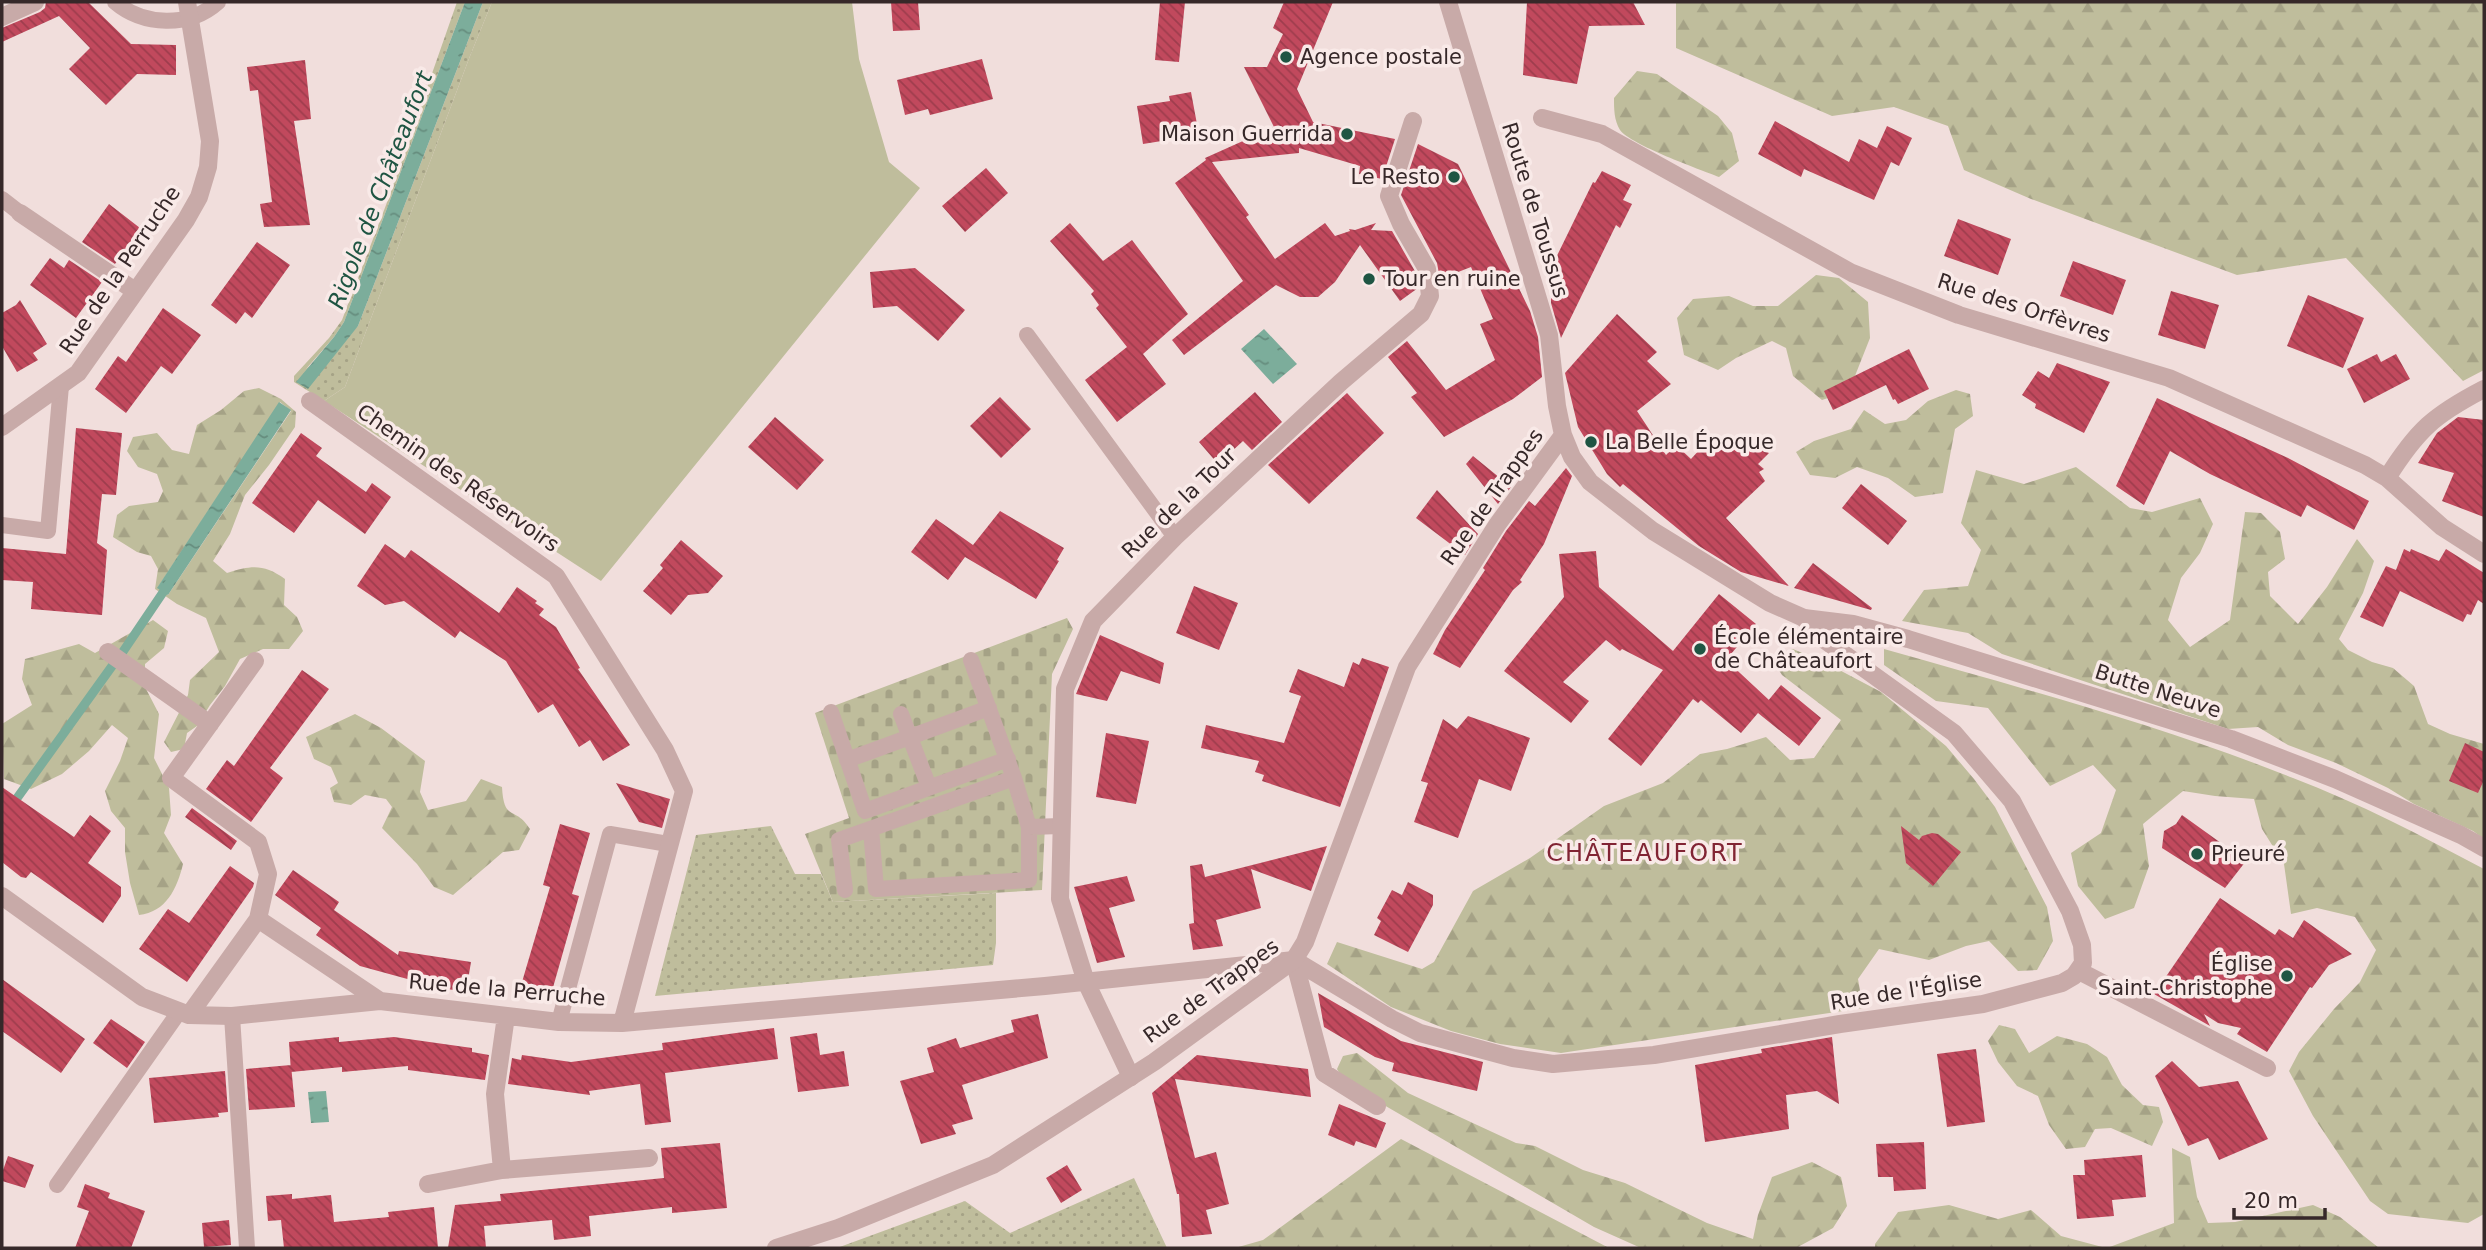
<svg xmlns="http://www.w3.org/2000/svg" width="2486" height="1250" viewBox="0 0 2486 1250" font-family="'DejaVu Sans',sans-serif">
<defs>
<pattern id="grass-dots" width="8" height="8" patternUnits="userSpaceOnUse" patternTransform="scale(1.75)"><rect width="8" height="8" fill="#bfbd9c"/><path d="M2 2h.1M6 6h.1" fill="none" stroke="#a5a286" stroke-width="1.8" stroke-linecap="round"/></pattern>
<pattern id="forest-firs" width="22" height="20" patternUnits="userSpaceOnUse" patternTransform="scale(1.75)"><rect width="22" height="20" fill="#bfbd9c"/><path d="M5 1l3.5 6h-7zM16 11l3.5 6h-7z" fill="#a5a286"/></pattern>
<pattern id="cemetery-stones" width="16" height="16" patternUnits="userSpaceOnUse" patternTransform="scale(1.75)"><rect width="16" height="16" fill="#bfbd9c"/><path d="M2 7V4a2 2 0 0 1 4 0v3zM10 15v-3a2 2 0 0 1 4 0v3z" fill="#a5a286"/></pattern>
<pattern id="water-ripples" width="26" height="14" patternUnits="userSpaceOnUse" patternTransform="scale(1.75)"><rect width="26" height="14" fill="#7cad9b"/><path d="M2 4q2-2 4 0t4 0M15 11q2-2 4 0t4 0" fill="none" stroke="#668d7e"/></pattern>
<pattern id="building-back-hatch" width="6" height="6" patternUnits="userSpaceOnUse" patternTransform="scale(1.75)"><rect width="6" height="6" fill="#c1495d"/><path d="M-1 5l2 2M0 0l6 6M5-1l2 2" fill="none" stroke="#9e3d4d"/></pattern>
</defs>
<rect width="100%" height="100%" fill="#f1dedc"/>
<!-- grass -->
<path fill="url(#grass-dots)" d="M457,2H465L344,322L334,337L306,369L358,326L483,2H492L470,56L345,387L324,401L294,382V376L329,338L342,320L386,205Z
M771,826L795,874H821L833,902L996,893V943L993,965L655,996L696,835Z
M1134,1178L1167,1248H837L965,1201L1010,1233Z"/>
<!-- forest -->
<path fill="url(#forest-firs)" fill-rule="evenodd" d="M1676,2H2484V370L2463,381L2346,258L2237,275L2031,199L1964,170L1948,126L1894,107L1832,116L1676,48Z
M1637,71L1657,74L1718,116L1732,133L1739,161L1719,177C1699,169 1631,145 1620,130C1614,120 1614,109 1614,98Z
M1816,275L1839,278L1868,302L1870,338L1849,391L1822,400L1793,376L1786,348L1772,341L1736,358L1718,370L1684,355L1677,318L1693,299L1729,296L1753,306H1778Z
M259,388L281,399L296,412L295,427L269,465L245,495L230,534L213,561L227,573C252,565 264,564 285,579L284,605L297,617L303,631L289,649H263L240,659L225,686L210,705L197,726L187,733L184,749L171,752L164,742L188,695L190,680L219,652L206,618L177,604L155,589L158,569L151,556L137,552L113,537L117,515L129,506L158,502L163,491L157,474L138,467L127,451L133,437L157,433L172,450L189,454L197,425L221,410L244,391ZM280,402L291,411L168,595L158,587Z
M1956,390L1970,394L1973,416L1955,429L1943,493L1915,497L1888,478L1857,467L1835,478L1810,475L1796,452L1814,441L1851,429L1864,410L1885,424L1906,420L1928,401Z
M2076,467L2130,508L2152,512L2200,498L2213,524L2200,553L2181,578L2168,620L2190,647L2230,620L2245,512L2261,513L2280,532L2285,559L2268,572L2270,596L2298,624L2327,587L2357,539L2374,561L2363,593L2339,639L2348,650L2372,662L2393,668L2414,686L2428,724L2450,734L2484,744V839L2473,831L2414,804L2388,788L2336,763L2288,745L2258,727L2228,729L2002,654L1968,633L1902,621L1924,590L1968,586L1981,550L1961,523L1976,470L2024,484Z
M153,620L168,631L164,648L145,664V687L159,714L154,758L169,788L171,815L164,833L183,864C177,889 166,912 139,915L130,883L125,852V828L111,811L105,791L120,761L128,738L112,725L89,751L62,774L31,789L4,779L2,724L32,705L22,679L25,659L79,644L95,653Z
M1793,649L1828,664L1881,692L1946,746L1974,779L1995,807L2047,907L2053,941L2037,970L2018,971L1989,941L1966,946L1929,960L1879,949L1858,979L1863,1008L1561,1053L1500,1044L1451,1031L1391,1007L1327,964L1337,942L1422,969L1434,962L1473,891L1530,858L1604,806L1663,783L1700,754L1727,749L1766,737L1790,760L1814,758L1841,720L1782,675L1771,658Z
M1884,649C2021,688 2160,725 2293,778C2359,803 2422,836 2484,869V1214L2468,1223L2388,1214L2370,1201L2313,1116L2289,1071L2299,1052L2334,1009L2360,982L2376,950L2355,917L2317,908L2291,914L2284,864L2262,829L2254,799L2215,796L2183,791L2143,824L2149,866L2134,908L2105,919L2078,886L2071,853L2101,833L2116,790L2093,765L2050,786L1988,708L1936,701L1884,665Z
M355,714L381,728L425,761L420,792L428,810L466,801L481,779L502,787C504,823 515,805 530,829L519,850L503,852L453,895L434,887L417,864L382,828L392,807L386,799L365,795L351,805L334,802L330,788L338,783L331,767L314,759L306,737Z
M1999,1025L2015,1029L2029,1053L2057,1036L2087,1044L2107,1057L2122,1085L2143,1105L2159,1107L2163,1122L2152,1146L2111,1128L2095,1129L2085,1147L2066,1149L2049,1125L2038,1096L2017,1086L1998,1062L1988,1041Z
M1357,1053L1408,1093L1516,1143L1535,1146L1583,1170L1625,1183L1707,1223L1753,1239L1758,1215L1772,1177L1812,1162L1841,1177L1847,1206L1833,1228L1796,1248H1641L1594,1227L1346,1083L1337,1069L1343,1056Z
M1401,1139L1609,1248H1235L1263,1240Z
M2172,1148L2190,1157L2197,1197L2208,1223L2235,1222L2313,1205L2340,1217L2379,1248H2107L2174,1223Z
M1949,1205L1998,1219L2031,1210L2061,1236L2106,1248H1875V1244L1898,1212Z"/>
<!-- cemetery -->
<path fill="url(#cemetery-stones)" d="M1067,618L1073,629L1052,674L1042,890L833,902L805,834L849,818L815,713Z"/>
<!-- garden -->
<path fill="#bfbd9c" d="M492,2H852L859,59L889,162L920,188L601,581L324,401L345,387L470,56Z"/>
<!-- water -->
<path fill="url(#water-ripples)" d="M465,2H483L358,326L308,389L296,382L334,337L344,322Z
M1264,329L1297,364L1273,384L1241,349Z
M279,402L291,410L168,595L157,588Z
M326,1091L329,1122L311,1123L308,1092Z"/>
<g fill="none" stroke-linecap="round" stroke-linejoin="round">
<!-- stream -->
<path stroke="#7cad9b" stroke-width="9" d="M120,656L170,582
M2,819L115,662"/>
</g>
<!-- building -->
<path fill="url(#building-back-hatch)" d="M46,2H92L89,3L131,44L176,45V75L137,74L106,105L69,69L90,48L59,16L2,42V28L40,12L45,8Z
M891,2H918L920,30L893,31Z
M1160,2H1185L1179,62L1155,60Z
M1284,2H1333L1297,89L1313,122L1395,139L1382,179L1359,174L1360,166L1299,148V153L1212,162L1249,215L1246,217L1275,259L1325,223L1335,236L1350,231L1349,229L1355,230L1376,223L1371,230L1392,231L1416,273L1418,288L1400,301L1360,245L1335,282L1318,297H1300L1276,285L1184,355L1172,340L1243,281L1175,183L1206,160L1205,158L1274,127L1244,67H1267L1283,34L1273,28Z
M1527,2H1633L1645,25L1589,26L1577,84L1523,75Z
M982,59L993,99L930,115L928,109L905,115L897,80Z
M305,60L311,119L294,121L310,225L264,227L260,204L272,202L258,90L250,91L247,67Z
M1191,92L1199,135L1143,144L1137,106L1170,101L1169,96Z
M1775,121L1849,162L1859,139L1877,148L1887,126L1912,138L1899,166L1891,162L1874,200L1804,169L1801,177L1758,154Z
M1418,144L1458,164L1530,311L1538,337L1542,377L1513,399L1444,437L1411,397L1417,393L1388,357L1407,341L1446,390L1495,360L1480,324L1493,319L1471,267L1440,279L1437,263L1401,195Z
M986,168L1008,193L965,232L942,206Z
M1602,171L1631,185L1623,200L1632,204L1620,228L1616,225L1561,338L1551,303V268L1593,182L1595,183Z
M109,204L140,228L115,264L82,242Z
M1958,219L2011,239L1998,275L1944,256Z
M1070,223L1103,261L1132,240L1188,314L1143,354L1166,384L1117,422L1085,380L1127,347L1096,308L1099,305L1091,294L1094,291L1050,241Z
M257,242L290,265L252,318L245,312L236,324L211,305Z
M50,258L64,268L69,260L102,282L76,318L30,285Z
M2073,261L2126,280L2113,315L2060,296Z
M915,268L965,310L938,341L897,306L873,308L870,272Z
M2171,291L2219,305L2205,349L2158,335Z
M2308,295L2364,318L2343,368L2287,346Z
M20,300L47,344L33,353L38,360L17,372L2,346V313L16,305Z
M163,308L201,335L172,374L161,366L126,413L95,389L118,356L126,362Z
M1617,314L1657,352L1647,361L1671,384L1637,411L1666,455L1676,445L1691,459L1713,435L1726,447L1740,434L1748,438L1750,437L1769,453L1758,464L1764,469L1759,472L1765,481L1726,518L1789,586L1741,572L1699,546L1623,484L1620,487L1607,474L1578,427L1565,373Z
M1909,349L1929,389L1898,404L1895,399L1893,400L1886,385L1833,410L1824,391Z
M2377,354L2381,362L2396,354L2410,379L2364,403L2347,369Z
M2057,363L2110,382L2084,433L2035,408L2036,404L2022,395L2038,371L2049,378Z
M1255,392L1282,422L1252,450L1243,441L1218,464L1199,442Z
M1347,393L1384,433L1309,504L1268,465Z
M1000,397L1031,429L1001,458L970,426Z
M2157,398L2288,458L2369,501L2354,530L2307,505L2301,517L2210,474L2170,451L2144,505L2116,486Z
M775,417L824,460L797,490L748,447Z
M2458,417L2484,420V517L2442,501L2454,473L2418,463L2437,433Z
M76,428L122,433L116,495L102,494L97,543L107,550L102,615L31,609L33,582L2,580V548L66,554Z
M301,433L322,448L316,456L366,492L372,483L391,497L365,534L318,500L294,533L252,503Z
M1473,456L1511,487L1498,504L1466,464Z
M1566,468L1572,476L1544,544L1520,580L1522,582L1513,590L1460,668L1433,654L1445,630L1485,570L1483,568L1506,531L1529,501L1535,506Z
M1861,484L1907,521L1888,545L1842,508Z
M1437,490L1478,534L1465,555L1416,518Z
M1000,511L1064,548L1057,560L1059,561L1036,599L965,557L948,580L911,552L936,519L973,545Z
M681,540L723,576L708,593L688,595L671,615L643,591L663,568L660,565Z
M385,544L405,558L411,550L499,613L517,587L537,601L535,603L544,609L539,615L556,627L580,668L578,669L630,745L603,761L590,740L579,747L553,704L538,713L506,661L460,631L455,638L404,601L385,605L357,586Z
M2404,549L2410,552L2411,549L2439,561L2446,549L2484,573V604L2478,600L2471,615L2467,614L2463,622L2400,591L2383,627L2360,617L2386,566L2396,570Z
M1596,551L1599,587L1673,651L1719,594L1756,624L1726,660L1769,700L1741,733L1701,700L1698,703L1693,699L1641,766L1608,739L1663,670L1622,649L1620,651L1606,640L1563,682L1589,701L1571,723L1504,671L1564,597L1559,554Z
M1813,563L1872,608L1871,610L1794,588Z
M1194,586L1238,603L1219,650L1176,633Z
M1100,635L1164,663L1160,684L1121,671L1107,701L1076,694Z
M1362,658L1389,667L1340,807L1262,781L1264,775L1255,772L1259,761L1201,748L1206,725L1284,743L1301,696L1289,692L1298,669L1344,687L1353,662L1359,665Z
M302,670L329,689L270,768L283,778L251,822L206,789L227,760L234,766Z
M1781,685L1821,718L1799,746L1758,713Z
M1468,716L1530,738L1511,791L1479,779L1458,838L1414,822L1428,783L1421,781L1443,719L1457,729Z
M1106,733L1149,741L1136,804L1096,797Z
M2465,743L2484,752V780L2478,793L2449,781Z
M616,783L670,799L662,828L639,822Z
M2,787L74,837L90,815L111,831L88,863L121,887V896L103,923L31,872L26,878L21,877L2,862Z
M192,808L237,841L231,850L185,817Z
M2182,815L2246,861L2225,888L2162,848L2164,831L2176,824Z
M560,824L590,833L572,894L579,896L552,991L522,982L550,887L543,885Z
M1901,826L1919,840L1922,836L1932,833L1938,834L1961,852L1933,886L1906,863Z
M1327,846L1311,891L1251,869L1261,908L1216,920L1223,946L1193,950L1189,924L1194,923L1190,866L1202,864L1205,877Z
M230,866L254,883L253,887L187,982L139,949L168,909L189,923Z
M293,870L339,902L334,910L398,955L399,951L471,962L466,992L422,985V983L360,966L316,935L321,928L275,895Z
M1127,876L1135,901L1109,908L1125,957L1097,963L1074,887Z
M1408,882L1433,895V905L1408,952L1374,935L1381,921L1377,918L1392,890L1402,895Z
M2220,898L2275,935L2279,929L2293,938L2304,920L2352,954L2329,965L2312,988L2310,987L2267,1052L2237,1034L2241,1028L2218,1023L2204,1014L2210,1026L2154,994Z
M2,979L85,1039L61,1073L2,1031Z
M1318,993L1401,1041L1483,1062L1477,1091L1392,1071L1394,1063L1375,1057L1324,1027Z
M1038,1014L1048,1058L962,1085L973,1119L952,1125L956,1134L921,1144L900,1081L934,1072L927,1048L956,1038L960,1048L1014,1032L1011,1020Z
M111,1019L145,1042L127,1068L93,1043Z
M774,1028L778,1059L665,1073L671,1122L645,1125L640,1084L589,1091L590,1095L508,1084L512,1058L521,1060L522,1055L571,1062L663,1050L662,1043Z
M817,1033L820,1055L844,1051L849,1086L798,1092L790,1037Z
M339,1037V1042L394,1037L472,1048V1052L489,1055L485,1080L408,1070V1066L342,1072V1067L291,1072L289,1042Z
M1832,1037L1839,1104L1817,1091L1786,1095L1789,1129L1705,1142L1695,1065L1762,1053L1761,1049Z
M1976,1049L1985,1122L1947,1127L1937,1054Z
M1197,1055L1308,1069L1311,1097L1175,1079L1195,1158L1216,1152L1229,1204L1206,1210L1212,1234L1182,1237L1179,1194H1177L1152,1093Z
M2172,1061L2199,1087L2238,1081L2268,1139L2219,1160L2208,1138L2188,1146L2155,1076Z
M291,1065L295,1107L249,1110L246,1069Z
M225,1071L228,1112L218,1113L219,1117L154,1123L149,1078Z
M1339,1104L1386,1123L1376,1148L1356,1141L1354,1146L1328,1135Z
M1924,1142L1926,1189L1894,1191L1893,1177H1878L1876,1144Z
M720,1143L727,1208L672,1213V1207L589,1216L591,1236L554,1240L552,1220L484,1226L486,1248H448L455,1205L501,1201L500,1194L664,1178L661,1148Z
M2142,1155L2146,1197L2112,1200L2114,1216L2077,1219L2073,1175H2085L2084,1160Z
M8,1156L34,1165L25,1188L2,1181V1173Z
M1067,1165L1082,1190L1061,1203L1046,1178Z
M85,1184L110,1193L108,1198L145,1211L131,1248H75L89,1211L77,1207Z
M292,1194V1199L331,1195L334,1222L389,1217L388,1212L434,1207L438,1248H284L281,1220L268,1221L266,1196Z
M229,1220L231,1245L204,1247L202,1223Z"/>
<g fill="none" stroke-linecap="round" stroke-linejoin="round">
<!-- service -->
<path stroke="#c8aaa8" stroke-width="16" d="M115,2C143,26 189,28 218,2
M2,199L20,213
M1027,335L1175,537
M2,525L48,531L61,386
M971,660L1014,778L1029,827L1061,826
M831,712L865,811L1008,759
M901,714L929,787
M847,760L989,708
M871,829L876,889L1029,880V827
M845,890L839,840L1014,778
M232,1016L247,1248
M559,1022L610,834L668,844
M57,1185L179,1012"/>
<!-- minor -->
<path stroke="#c8aaa8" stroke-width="18" d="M2,17L35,2
M1542,118L1602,134L1852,273L1959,315L2169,378L2365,465L2387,478L2442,527L2484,554
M20,213L135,291
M310,401L556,576L665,750L684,791L622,1023
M2,427L78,373L186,220L199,197L208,167L210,141L187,2
M2387,478C2417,430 2434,415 2484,389
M108,652L210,724
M255,661L171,778L258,842L268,874L258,919
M2,896L142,997L189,1015L232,1016L380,1001L559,1022L622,1023L1045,986L1294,960
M1294,960L1392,1019L1420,1033L1513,1058L1553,1064L1654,1055L1840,1024L1983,1004L2062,983L2074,976L2083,963L2082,945L2070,911L2012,801L1954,733L1819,636L1804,618
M1294,960L1324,1073L1377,1106
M2079,971L2267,1068
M189,1015L258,919L380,1001
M1131,1077L1086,982L1060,899L1065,689L1093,621L1175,537L1341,382L1421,314L1430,296L1427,269L1401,224L1389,196L1413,121
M502,1170L495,1094L506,1016
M428,1184L502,1170L649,1158"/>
<!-- tertiary -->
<path stroke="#c8aaa8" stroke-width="18" d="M1448,2L1549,335L1557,406L1563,435L1572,457L1590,482L1653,531L1770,603L1804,618L1853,624L1908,639L2231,739L2335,779L2461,835L2484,848
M776,1248L838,1228L993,1165L1154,1062L1294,960L1305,942L1407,667L1497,525L1563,435"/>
</g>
<!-- markers -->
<g fill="#1f5543" stroke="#f9eae8" stroke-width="2.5">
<circle cx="1286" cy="57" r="7"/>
<circle cx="1347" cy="134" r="7"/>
<circle cx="1454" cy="177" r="7"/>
<circle cx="1369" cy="279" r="7"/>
<circle cx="1591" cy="442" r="7"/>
<circle cx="1700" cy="649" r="7"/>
<circle cx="2197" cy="854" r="7"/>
<circle cx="2287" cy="976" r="7"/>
</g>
<g text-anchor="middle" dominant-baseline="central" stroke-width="7" stroke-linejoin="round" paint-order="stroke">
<!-- poi labels -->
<g font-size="21" fill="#362829" stroke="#f9eae8" text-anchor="start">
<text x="1300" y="57">Agence postale</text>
<text x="1333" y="134" text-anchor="end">Maison Guerrida</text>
<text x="1440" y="177" text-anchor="end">Le Resto</text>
<text x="1383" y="279">Tour en ruine</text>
<text x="1605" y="442">La Belle Époque</text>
<text x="1714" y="637">École élémentaire<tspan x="1714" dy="24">de Châteaufort</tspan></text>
<text x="2211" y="854">Prieuré</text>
<text x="2273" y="964" text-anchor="end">Église<tspan x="2273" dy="24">Saint-Christophe</tspan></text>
</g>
<!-- street labels -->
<g font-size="21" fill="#362829" stroke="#f9eae8">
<text transform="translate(1535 210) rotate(73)">Route de Toussus</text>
<text transform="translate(120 270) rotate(-56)">Rue de la Perruche</text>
<text transform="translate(2024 308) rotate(18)">Rue des Orfèvres</text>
<text transform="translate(458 478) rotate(35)">Chemin des Réservoirs</text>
<text transform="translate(1492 497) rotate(-55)">Rue de Trappes</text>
<text transform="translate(1179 503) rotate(-44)">Rue de la Tour</text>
<text transform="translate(2158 691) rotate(18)">Butte Neuve</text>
<text transform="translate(507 990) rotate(5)">Rue de la Perruche</text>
<text transform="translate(1211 991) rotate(-36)">Rue de Trappes</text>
<text transform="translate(1906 991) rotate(-9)">Rue de l'Église</text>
</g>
<!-- water labels -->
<g font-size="23" font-style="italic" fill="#1f5543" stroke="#f9eae8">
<text transform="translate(380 190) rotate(-69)">Rigole de Châteaufort</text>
</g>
<!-- quarter labels -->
<g font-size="24" letter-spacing="2" fill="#812434" stroke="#f9eae8">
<text x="1645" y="853">CHÂTEAUFORT</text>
</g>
</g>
<!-- border -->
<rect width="2486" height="1250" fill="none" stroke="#362829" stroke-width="7"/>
<!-- scale -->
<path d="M2234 1208v10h91v-10" fill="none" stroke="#362829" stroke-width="3.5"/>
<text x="2244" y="1208" font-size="21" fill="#362829" stroke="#f9eae8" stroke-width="5" paint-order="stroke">20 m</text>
</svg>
